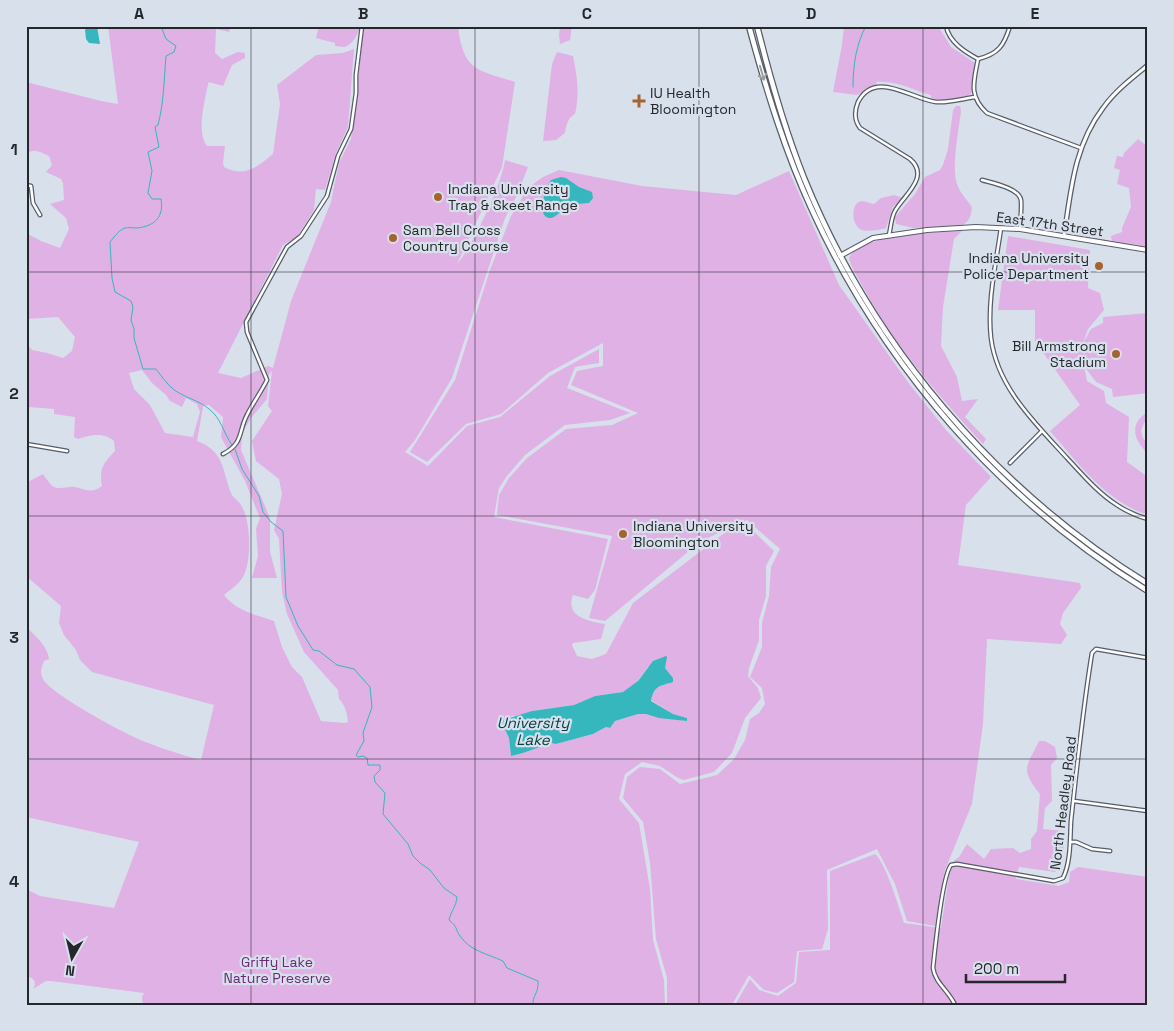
<svg xmlns="http://www.w3.org/2000/svg" width="1174" height="1031" viewBox="0 0 1174 1031" font-family="'Space Grotesk',sans-serif">
<rect width="100%" height="100%" fill="#d8e0ec"/>
<!-- green -->
<path fill="#dfb1e5" fill-rule="evenodd" d="M108,26H231L229,32L216,29L215,53L222,59L238,52L245,53V58L232,65L223,86L209,82L208,84C205,100 196,132 207,146H225L223,163L224,167C245,178 257,167 273,154L280,104L277,85L316,55L343,53L354,49L348,127L336,153L325,190L316,189L314,210L297,237L283,245L218,373L241,378L268,366L273,368L291,301L331,202L339,163L351,139L364,26H458C463,71 477,70 515,82L502,167L457,264C473,246 502,183 505,160L528,167L517,195L505,218L452,378L415,440L405,452L428,466L467,426L500,417L550,376L599,349V363L575,367L567,388L630,413L610,420L565,425L525,455L507,476L499,488L494,517L608,539L595,590L588,599L573,595C565,617 588,621 605,624L601,639L573,643L572,645L577,656L592,659L606,654L633,603L727,531L747,525L774,551L766,566V596L759,620V640L749,668L748,676L758,688L761,698L745,718L732,753L714,772L684,780L678,778L660,766L642,762L625,774L619,799L639,823L650,889L653,940L664,980L665,1005H143L142,997L144,993L51,981H46L33,989L35,985L34,980L30,977L26,978V889L40,896L114,908L139,842L26,817V627C35,635 48,647 49,659L44,661C42,667 39,672 43,679C50,693 115,728 132,736C150,745 182,755 201,760L214,705L92,672L80,660L76,650L64,635L59,623L61,606L26,576V483L43,474C46,478 50,485 54,487C60,490 68,486 75,487C85,489 92,494 102,486C99,468 103,464 115,451L114,441C103,432 90,435 78,439L74,437L75,417L54,414V409L29,407L26,405V343L32,350L47,353L63,358L72,351L75,337L58,317L26,319V233L41,241L60,248L69,229L66,218L50,204L64,200L63,183L61,179L46,172L52,165L49,156C40,152 36,149 26,153V82L101,101L118,104ZM142,370L152,383L166,395L170,401L182,407L186,398L197,404L200,412L193,437L165,433L150,405L134,389L129,373ZM272,371L268,406L272,411L252,441L256,461L279,479L282,494L274,530L279,539L282,592L287,614L304,652L338,690L339,699C345,705 347,712 348,722L345,723L321,721L302,677L292,667L282,647L274,621C256,615 236,611 224,595C230,590 239,584 243,577C252,561 251,520 241,505C238,500 233,498 231,493C222,469 224,451 197,441L203,407L204,405H209L223,417L221,437L245,481L260,518L256,529L258,556L252,578H277L270,552V518L241,450L242,433L251,418L267,399L269,374ZM665,661V668L673,678V681C661,687 655,685 651,700L673,714L687,718V721L646,714H638L615,721L610,728L606,727L593,734L556,744L551,743L523,753L511,756L509,738L502,723L512,716L523,715L532,711L574,705L595,696L623,692L634,686L648,667Z
M319,26H360C359,33 352,46 344,47C343,47 335,46 335,46V43L316,38Z
M560,26H572L570,40L560,44L559,35Z
M844,26H938L951,47L975,63L971,94C959,100 944,101 931,98V95C912,90 897,80 876,82L877,85L857,95L833,92L842,45Z
M557,52L573,56C577,76 580,93 575,114C568,117 566,126 565,133L556,140L543,141L552,64Z
M956,106H960L961,111C959,129 951,167 957,184C960,193 967,200 972,207C971,216 970,221 961,226L913,228L896,224L895,217L915,194L925,177L940,170L943,165L948,149L953,110Z
M1138,139L1148,147V247L1123,242L1148,249L1086,237L1085,236L1112,241L1111,236L1122,232V228L1131,207L1129,188L1117,184L1120,170L1114,168L1117,156L1123,157L1124,153Z
M559,170L642,186L736,195L789,171L839,285L907,381L946,430L991,477L966,505L958,565L1080,583L1081,588L1063,613L1060,624L1067,635L1061,644L987,639L983,724L972,804L945,870L935,926L907,921L895,884L877,849L827,870L828,929L822,949L797,951L794,982L777,993L764,990L749,975L733,1003L730,1005H667V978L656,939L650,863L643,822L623,798L627,777L640,767L660,769L680,784L717,775L734,759L745,740L750,719L759,713L765,704L762,688L750,677L762,647V623L769,596L771,567L780,549L747,520L701,541L605,621L589,618L612,536L497,515L499,495L509,478L527,458L566,429L612,425L638,413L571,385L577,371L603,366V343L548,373L501,414L466,424L427,462L410,452L455,380L490,270L511,216L528,188L543,177Z
M894,195L903,198L893,207L886,228C880,230 868,232 862,230C851,227 850,202 862,201C866,201 870,204 874,204L881,198Z
M962,231L954,239L943,307L941,346L957,377L962,401L978,399L965,417L986,439L983,444C939,396 895,346 864,289C859,279 851,268 849,258C861,234 937,232 962,231Z
M1008,236L1090,250L1088,288L1100,293L1104,310L1088,329L1083,343L1091,329L1103,323V317L1148,313V393L1113,397L1112,389L1096,382L1084,366L1087,381L1104,391L1106,403L1129,417L1127,462L1148,477V515C1105,501 1078,463 1050,431L1080,405L1035,341V310H998Z
M1148,412V419L1144,423L1141,431L1143,438L1148,445V454C1134,440 1128,424 1148,412Z
M1039,741H1045L1055,747L1057,758L1051,765L1052,801L1045,808L1043,829L1064,831L1063,863L1055,872L1019,867L1016,879L1059,886L1069,882L1070,872L1078,867L1148,877V1005H735L750,979L759,990L778,996L796,983L799,952L830,950V871L875,854C886,863 899,908 904,923L941,928L951,863L959,857L967,844L984,859L991,849L1013,848L1020,853L1031,849V839L1037,831L1040,794C1020,769 1026,768 1039,741Z"/>
<!-- water -->
<path fill="#36b7bd" d="M97,26L100,44L89,43L86,39L85,30L89,26Z
M561,177L566,178L579,187L592,192L593,198L589,203C581,204 574,203 566,207C561,210 556,218 550,218C535,217 546,187 551,180Z
M666,656L667,657L665,668L673,678V682C661,686 654,685 651,701L673,714L687,718V721L659,718L646,714H638L615,721L610,728L606,727L593,734L556,744L551,743L523,753L511,756L509,738L502,723L503,720L532,711L574,705L595,696L623,692L638,681L653,661Z"/>
<g fill="none" stroke-linecap="round" stroke-linejoin="round">
<!-- stream -->
<path stroke="#36b7bd" stroke-width="1" d="M161,26L166,39L176,46L174,52L166,56C164,79 164,102 158,125L155,127L159,147L148,152L152,171L148,193L152,199H161C164,217 155,226 137,228C133,228 128,227 125,228C119,230 114,237 110,242L112,278L115,292L131,301L133,307L131,320L134,329V338L143,369H156C163,378 170,389 181,394C190,399 201,402 209,409C221,418 223,432 232,445
M853,87C853,66 856,44 866,26
M235,449L242,469L259,496L263,512L271,522L283,531L286,597L298,626L313,650L319,651L337,665L354,669L370,687L372,707L363,733L364,741L356,755L358,757L363,756L367,758L368,765H380V770L374,776L375,782L385,793L383,814L408,844L413,856L420,863L430,870L444,888L457,897C456,907 451,911 449,920C458,927 455,929 460,936C470,951 488,954 503,961L507,968L538,981C539,993 532,996 533,1005"/>
<defs>
<path id="minor" d="M946,26C949,42 965,52 978,59
M1010,26C1004,46 998,54 978,59C974,81 968,96 987,113L1081,148
M982,180C992,183 1019,188 1021,200C1022,209 1020,220 1020,229
M26,185L31,186L33,203L40,215
M1001,228C996,264 987,301 991,338C997,387 1035,423 1067,458C1082,474 1098,493 1117,505C1126,511 1137,516 1148,519
M889,235C891,227 891,218 895,211C903,196 931,177 910,159L860,128C854,120 854,112 858,102C875,69 911,99 936,102C949,103 962,99 975,97
M26,444L67,451
M223,454C244,443 238,432 247,415C253,403 261,392 267,380L247,332L246,322L287,247L301,236L327,196L338,156L351,129L356,93V75L362,26
M1010,463L1042,431
M1074,801L1148,811
M1070,842H1076L1092,849L1110,851
M955,1005C949,991 935,983 933,968C935,949 942,876 951,865L957,864L1054,881L1063,878C1071,862 1070,839 1071,821C1077,765 1083,708 1092,653L1096,649L1148,658"/>
<path id="tertiary" d="M1064,236C1071,190 1074,146 1103,108C1115,91 1132,78 1148,65"/>
<path id="secondary" d="M840,256L873,238L927,230L976,227L1020,229L1148,250"/>
<path id="trunk" d="M749,26C766,89 785,152 813,212C885,368 1001,501 1148,591
M757,26C770,78 784,128 804,178C872,345 994,489 1148,584"/>
</defs>
<!-- minor casing -->
<use href="#minor" stroke="#575d68" stroke-width="5"/>
<!-- tertiary casing -->
<use href="#tertiary" stroke="#575d68" stroke-width="5.5"/>
<!-- secondary casing -->
<use href="#secondary" stroke="#575d68" stroke-width="6"/>
<!-- trunk casing -->
<use href="#trunk" stroke="#575d68" stroke-width="7"/>
<!-- minor -->
<use href="#minor" stroke="#fff" stroke-width="2.5"/>
<!-- tertiary -->
<use href="#tertiary" stroke="#fff" stroke-width="3"/>
<!-- secondary -->
<use href="#secondary" stroke="#fff" stroke-width="4"/>
<!-- trunk -->
<use href="#trunk" stroke="#fff" stroke-width="4.5"/>
</g>
<!-- one-way arrows -->
<defs><path id="oneway-shaft" d="M-6 0H5M1.5-3L5.5 0L1.5 3" fill="none" stroke-width="1.6" stroke-linecap="round" stroke-linejoin="round" transform="scale(1.25)"/></defs>
<use stroke="#9c9ea0" href="#oneway-shaft" transform="translate(762 73) rotate(74)"/>
<!-- grid -->
<path fill="none" stroke="#24272b" stroke-width="1" stroke-opacity="0.55" d="M251,26V1005M475,26V1005M699,26V1005M923,26V1005M26,272H1148M26,516H1148M26,759H1148"/>
<!-- markers -->
<g fill="#a66332" stroke="#d8e0ec" stroke-width="2">
<path d="M636.5 93.5h5v5h5v5h-5v5h-5v-5h-5v-5h5z"/>
<circle cx="438" cy="197" r="5"/>
<circle cx="393" cy="238" r="5"/>
<circle cx="1099" cy="266" r="5"/>
<circle cx="1116" cy="354" r="5"/>
<circle cx="623" cy="534" r="5"/>
</g>
<g text-anchor="middle" dominant-baseline="central" stroke-width="4.5" stroke-linejoin="round" paint-order="stroke">
<!-- poi labels -->
<g font-size="14" fill="#24272b" stroke="#d8e0ec" text-anchor="start">
<text x="650" y="93">IU Health<tspan x="650" dy="16">Bloomington</tspan></text>
<text x="448" y="189">Indiana University<tspan x="448" dy="16">Trap &amp; Skeet Range</tspan></text>
<text x="403" y="230">Sam Bell Cross<tspan x="403" dy="16">Country Course</tspan></text>
<text x="1089" y="258" text-anchor="end">Indiana University<tspan x="1089" dy="16">Police Department</tspan></text>
<text x="1106" y="346" text-anchor="end">Bill Armstrong<tspan x="1106" dy="16">Stadium</tspan></text>
<text x="633" y="526">Indiana University<tspan x="633" dy="16">Bloomington</tspan></text>
</g>
<!-- street labels -->
<g font-size="14" fill="#24272b" stroke="#d8e0ec">
<text transform="translate(1050 224) rotate(8)">East 17th Street</text>
<text transform="translate(1063 803) rotate(-83)">North Headley Road</text>
</g>
<!-- park labels -->
<g font-size="14" fill="#6c2975" stroke="#d8e0ec">
<text x="277" y="962">Griffy Lake<tspan x="277" dy="16">Nature Preserve</tspan></text>
</g>
<!-- water labels -->
<g font-size="15" font-style="italic" fill="#064144" stroke="#d8e0ec">
<text x="533" y="722">University<tspan x="533" dy="17">Lake</tspan></text>
</g>
</g>
<!-- border -->
<rect width="1174" height="1031" fill="none" stroke="#d8e0ec" stroke-width="55"/>
<!-- north arrow -->
<g transform="translate(72 958) rotate(188)" stroke="#d8e0ec" stroke-width="4" paint-order="stroke">
<path d="M0-4L9 19L0 12L-9 19Z" fill="#24272b"/>
<text y="-8" font-size="14" font-weight="bold" text-anchor="middle" fill="#24272b">N</text>
</g>
<!-- scale -->
<path d="M966 974v8h99v-8" fill="none" stroke="#24272b" stroke-width="2.5"/>
<text x="974" y="974" font-size="15" fill="#24272b" stroke="#d8e0ec" stroke-width="4" paint-order="stroke">200 m</text>
<rect x="28" y="28" width="1118" height="976" fill="none" stroke="#24272b" stroke-width="2"/>
<g font-size="16" text-anchor="middle" font-weight="bold" fill="#24272b">
<text x="139" y="19">A</text>
<text x="363" y="19">B</text>
<text x="587" y="19">C</text>
<text x="811" y="19">D</text>
<text x="1035" y="19">E</text>
<text x="14" y="155">1</text>
<text x="14" y="399">2</text>
<text x="14" y="643">3</text>
<text x="14" y="887">4</text>
</g>
</svg>
